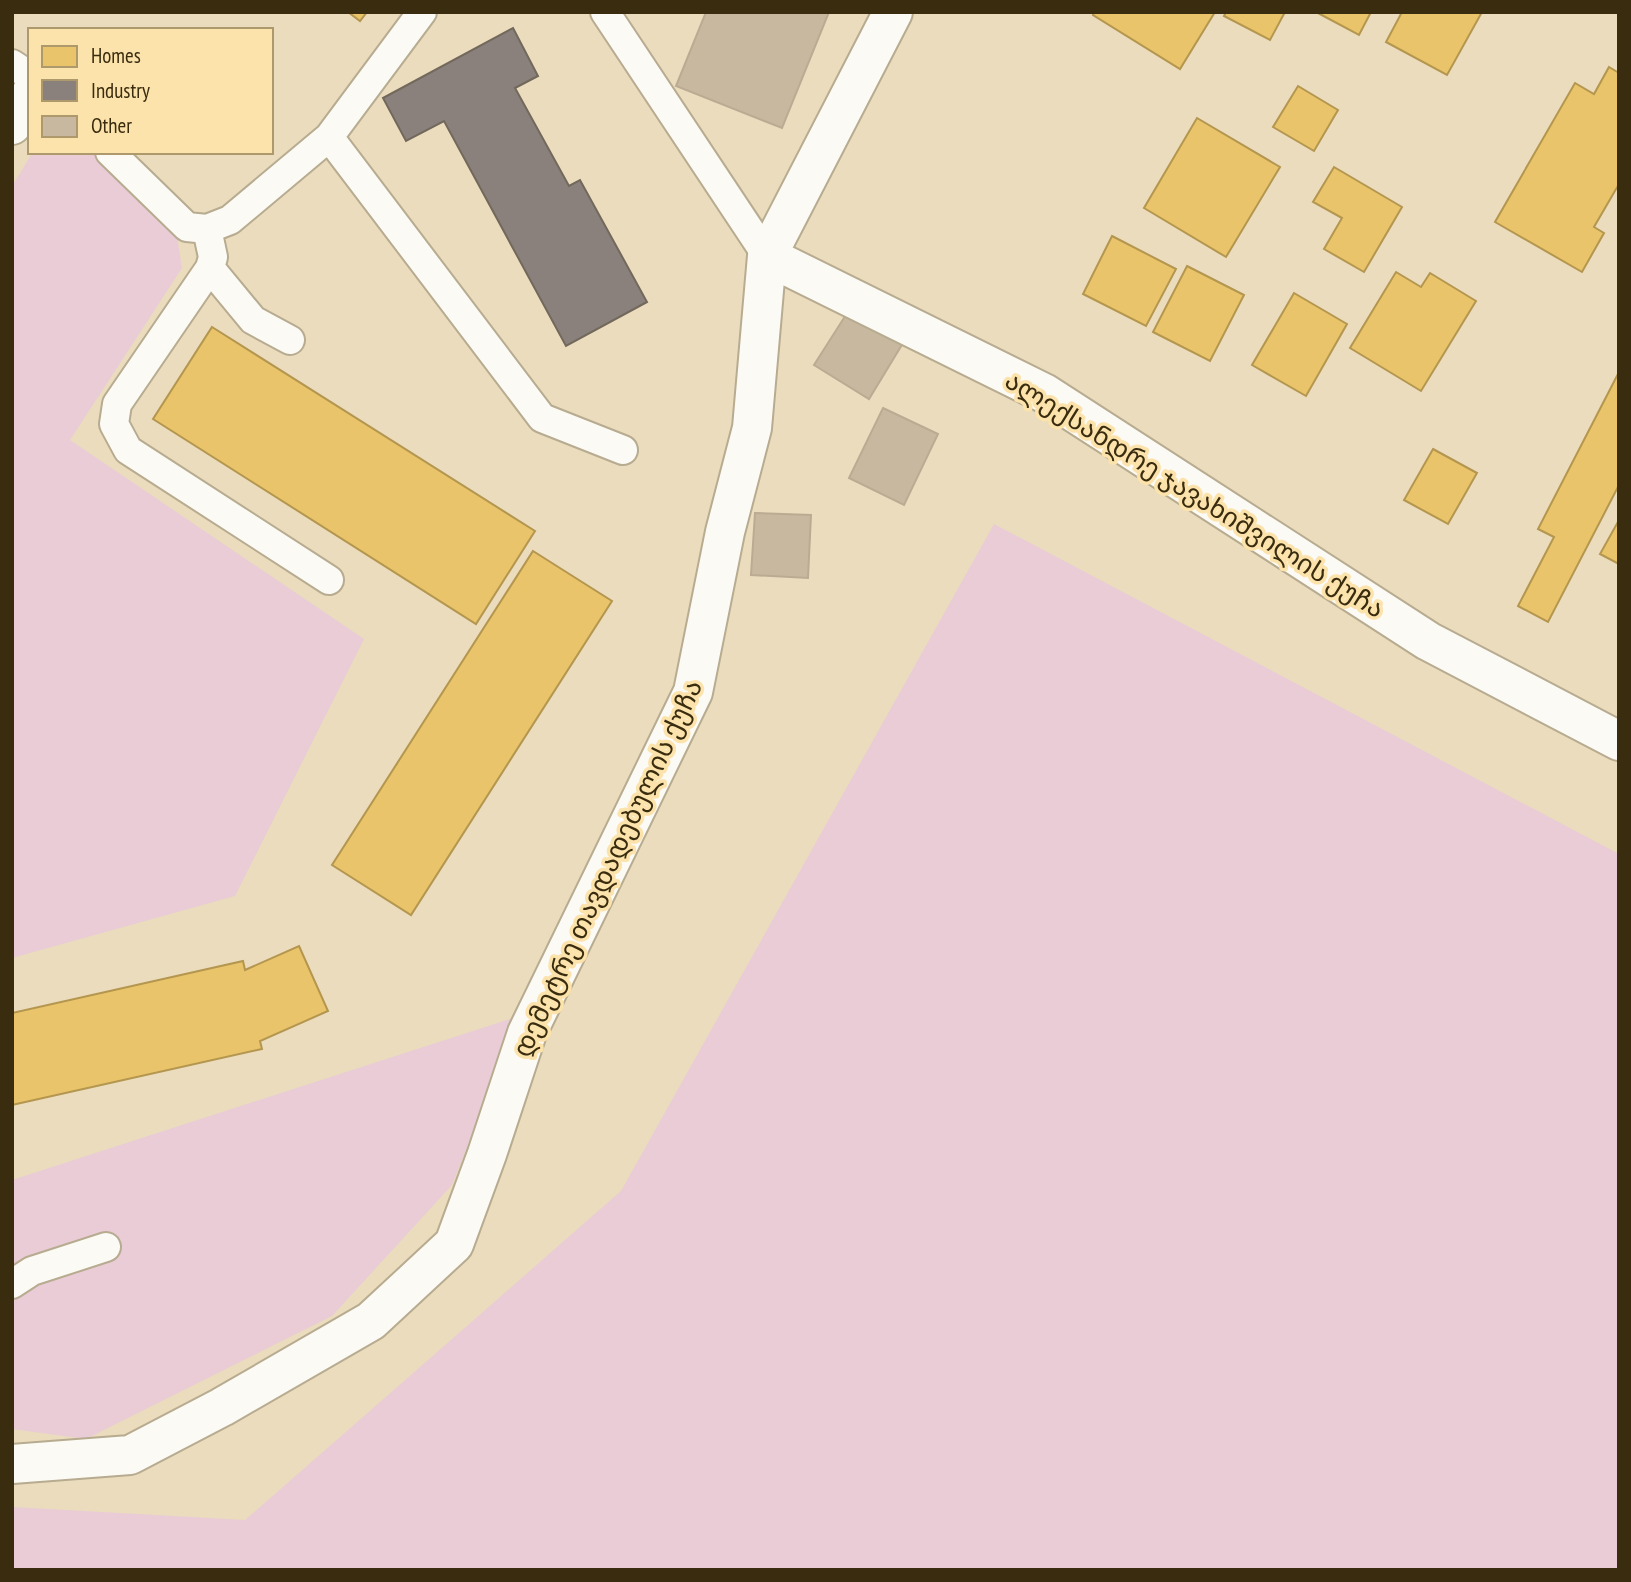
<svg xmlns="http://www.w3.org/2000/svg" width="1631" height="1582" viewBox="0 0 1631 1582" font-family="'PT Sans Narrow','Noto Sans Georgian',sans-serif">
<rect width="100%" height="100%" fill="#eadcbd"/>
<!-- green -->
<path fill="#e9ccd6" d="M33,152H98L174,218L182,268L70,440L364,639L235,896L12,958V186Z
M994,524L1619,854V1570H12V1507L245,1520L621,1191Z
M519,1016L452,1185L332,1316L86,1439L12,1429V1180Z"/>
<!-- homes -->
<path fill="#e9c46a" stroke="#b4964f" stroke-width="2" d="M348,12H367L360,21Z
M1094,12H1215L1180,69L1093,15Z
M1226,12H1285L1270,40L1224,16Z
M1316,12H1371L1359,35Z
M1402,12H1482L1447,75L1386,42Z
M1609,67L1619,73V184L1594,227L1604,233L1582,272L1495,222L1575,83L1594,94Z
M1298,86L1338,110L1314,151L1273,127Z
M1197,118L1280,167L1226,257L1144,208Z
M1334,167L1402,207L1364,272L1324,249L1342,218L1313,202Z
M1112,236L1176,269L1146,326L1083,294Z
M1187,266L1244,295L1210,361L1153,332Z
M1396,272L1421,287L1430,273L1476,301L1421,391L1350,348Z
M1294,293L1347,324L1306,396L1252,365Z
M212,327L535,531L476,624L153,419Z
M1619,372V485L1548,622L1518,606L1554,537L1538,529Z
M1433,449L1477,473L1448,524L1404,500Z
M1619,520V564L1600,554Z
M533,551L612,601L411,915L332,865Z
M299,946L328,1011L260,1041L262,1049L12,1105V1013L243,961L245,970Z"/>
<!-- industry -->
<path fill="#8a817c" stroke="#72685b" stroke-width="2" d="M513,28L538,76L515,88L569,186L580,180L647,302L566,346L444,121L406,141L383,98Z"/>
<!-- building -->
<path fill="#c8b89f" stroke="#bcab93" stroke-width="2" d="M706,12H829L782,128L676,86Z
M849,310L903,343L869,399L814,365Z
M883,408L938,434L904,505L849,478Z
M755,513L811,515L808,578L751,575Z"/>
<g fill="none" stroke-linecap="round" stroke-linejoin="round">
<defs>
<path id="lane" d="M605,12L767,256
M12,64L30,76
M329,137L542,418L623,450
M110,152L187,227L207,229L230,220L329,137L422,12
M207,229L213,257L210,268L117,404L114,424L128,450L329,580
M210,268L253,320L290,340
M12,1284L32,1271L106,1247"/>
<path id="street" d="M12,125L30,95
M767,256L1044,393L1428,641L1619,741
M12,1464L130,1455L222,1407L371,1321L454,1244L487,1154L527,1033L693,692L725,532L752,428L767,256L893,12"/>
</defs>
<!-- lane casing -->
<use href="#lane" stroke="#b7ab90" stroke-width="32"/>
<!-- street casing -->
<use href="#street" stroke="#b7ab90" stroke-width="42"/>
<!-- lane -->
<use href="#lane" stroke="#fcfaf5" stroke-width="28"/>
<!-- street -->
<use href="#street" stroke="#fcfaf5" stroke-width="38"/>
</g>
<g text-anchor="middle" dominant-baseline="central" stroke-width="7" stroke-linejoin="round" paint-order="stroke">
<!-- street labels -->
<g font-size="26" fill="#392c0f" stroke="#fce2ab">
<text transform="translate(1195 494) rotate(32)">ალექსანდრე ჯავახიშვილის ქუჩა</text>
<text transform="translate(607 868) rotate(-65)">დემეტრე თავდადებულის ქუჩა</text>
</g>
</g>
<!-- border -->
<rect width="1631" height="1582" fill="none" stroke="#392c0f" stroke-width="28"/>
<!-- legend -->
<rect x="28" y="28" width="245" height="126" fill="#fce2ab" stroke="#ae996d" stroke-width="2"/>
<rect x="42" y="46" width="35" height="21" fill="#e9c46a" stroke="#ae996d" stroke-width="2"/>
<text x="91" y="63" font-size="21" fill="#392c0f">Homes</text>
<rect x="42" y="80" width="35" height="21" fill="#8a817c" stroke="#ae996d" stroke-width="2"/>
<text x="91" y="98" font-size="21" fill="#392c0f">Industry</text>
<rect x="42" y="116" width="35" height="21" fill="#c8b89f" stroke="#ae996d" stroke-width="2"/>
<text x="91" y="133" font-size="21" fill="#392c0f">Other</text>
</svg>
